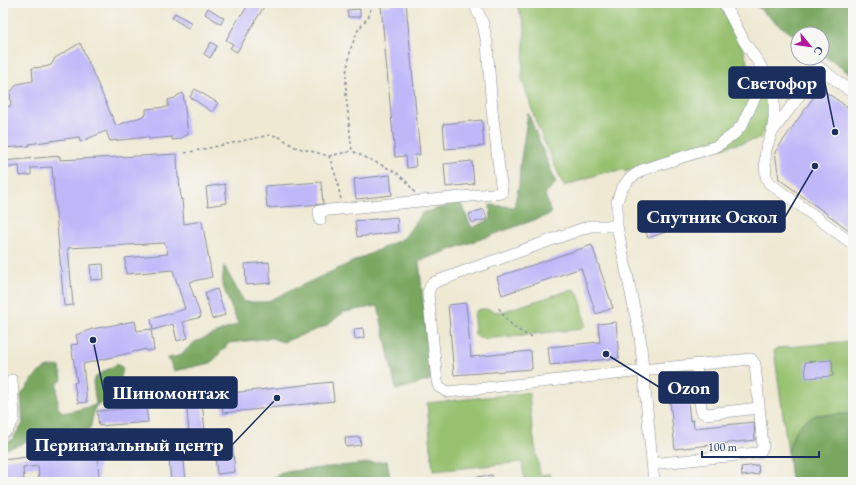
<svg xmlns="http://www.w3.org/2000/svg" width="856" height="485" viewBox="0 0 856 485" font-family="'EB Garamond',serif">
<rect width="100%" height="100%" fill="#f6f6f2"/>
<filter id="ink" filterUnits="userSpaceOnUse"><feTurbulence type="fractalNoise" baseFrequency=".025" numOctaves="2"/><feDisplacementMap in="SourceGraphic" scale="8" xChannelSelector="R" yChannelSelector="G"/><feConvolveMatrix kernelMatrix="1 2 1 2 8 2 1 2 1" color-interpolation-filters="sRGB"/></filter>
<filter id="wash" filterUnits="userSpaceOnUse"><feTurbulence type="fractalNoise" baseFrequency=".012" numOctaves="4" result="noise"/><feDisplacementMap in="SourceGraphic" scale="16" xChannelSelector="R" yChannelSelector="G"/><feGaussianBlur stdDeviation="0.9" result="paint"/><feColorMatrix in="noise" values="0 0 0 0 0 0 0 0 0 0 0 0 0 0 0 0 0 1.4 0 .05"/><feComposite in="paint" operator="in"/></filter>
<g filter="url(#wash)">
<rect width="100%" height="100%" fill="#efe9d3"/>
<!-- green -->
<path fill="#97c16e" stroke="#597866" d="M516,3H719L742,46L747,61V94L768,93C769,112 770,120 761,138L639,169L605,172L564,186L537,125L522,79L525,26Z
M574,289C581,294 585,317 585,326L582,329L484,339L479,338L475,335L474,318L475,312C483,305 491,312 501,312Z
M853,341V414L816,415L794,433L788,452L774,350L777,348Z
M529,392L532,428L540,475L550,474L551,482H525L522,462L433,471L427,403L516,394Z"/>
<!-- forest -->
<path fill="#79a761" stroke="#4a6b60" d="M753,3H853V76L822,54V34H798V38L776,23Z
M528,113L556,183L545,194L551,214L419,261L431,380L396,390L378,306L344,312L326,326L283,342L271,338L229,343L211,363L174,371L168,358L179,356L195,342L238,324L222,284L224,266L244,302H266L404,238L422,213L460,202L472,228L491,219L490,205L514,207L519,185L520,165Z
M117,364L123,368L117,395L95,407L90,429L79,431L60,428L38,435L19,445L3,450V444L11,441L23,424L21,395C31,382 41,362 60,367L62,380L57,384L58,408L64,413L96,405L93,381L98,375Z
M853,414V482H791L788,452L794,433L802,423L816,415Z
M387,461L391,482H267L283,472Z"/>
<g id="blocks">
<!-- building -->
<path fill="#c0b7f9" d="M249,3H266L237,52L230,48L233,44L226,40L241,14L242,15Z
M392,3H406L420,155H415L416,167L407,168L406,156L395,157L381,6L393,5Z
M208,8L224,18L221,24L205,14Z
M360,9V17H348L347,10Z
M175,13L192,23L188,28L172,18Z
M211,42L217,46L210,58L204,54Z
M80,43L116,126L146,115V109L168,107V100L175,98L178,95L183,93L188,134L180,139L172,140V137L149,139L148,137L110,141L106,131L80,142L79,137L29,144V146L3,148V107L11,106L10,93L17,84L33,81L32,68L45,67L51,65L55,58Z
M820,88L853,111V233L779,179L775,152Z
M195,89L218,103L212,112L190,97Z
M482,120L484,146L445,149L443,124Z
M177,154L178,178H179L181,200L182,199L184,224L202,221L212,277L189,282L201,317L183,322L188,338L177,341L173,324L153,330L151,319L185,309L173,270L126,274L125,258L168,254L165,243L68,248L73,305L64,306L52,167L31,168V175L20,176L19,166L3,168V161L60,156V160Z
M472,161L474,184L446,187L444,164Z
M390,175L392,195L356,199L354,179Z
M321,182L323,204L267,208L265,186Z
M225,184L227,203L208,206L206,187Z
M704,200L710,217L648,238L642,221Z
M484,209L487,219L472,223L469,214Z
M397,217L398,232L357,237L355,221Z
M592,245L613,308L596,314L581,268L502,295L497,277Z
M269,262L271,283L246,285L245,264Z
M103,264L104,279L91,280L90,265Z
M217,289L225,315L212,319L205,293Z
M466,303L471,357L531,351L532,369L454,375L448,305Z
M135,321L137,331L151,329L154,350L146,351V349L83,364L87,402L78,403L74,383L77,382L71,345L78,344L76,335L92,329Z
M616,322L619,358L550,365L548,347L600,342L598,324Z
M363,328L364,338L355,339L354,329Z
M832,360L833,376L806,378L805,362Z
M686,380L690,421L693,420L694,428L754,422L755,440L675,449L668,382Z
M332,382L334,401L223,413L221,394Z
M200,384L205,430L231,428L235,472L217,474L214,448L183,450L186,482H171L167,437L189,435L185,385Z
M146,407L148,422L99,426L97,411Z
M360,437L361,445L346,447L345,438Z
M44,442H54V454L84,451V455L98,454L99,482H39L38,466L23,468L24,480L3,482V460L44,455Z
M758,465L759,474L742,476L741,467Z
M492,475L493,482H467V478Z"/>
</g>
</g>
<g filter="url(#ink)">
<use href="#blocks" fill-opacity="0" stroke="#858c98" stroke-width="1"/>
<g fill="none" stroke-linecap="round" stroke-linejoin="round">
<defs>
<path id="minor" d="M724,3L744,41L766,74L774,94V119L772,132L766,149L765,160L766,176L769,183L853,244
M773,131L820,68L853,93
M320,220L319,211L502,193L492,110L487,43L483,24L474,3
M617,226H590L435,282L431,285L428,293L437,381L439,387L448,392L643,371
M696,364L701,409L702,412L706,414L759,408
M643,370L751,359L755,364L763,447L760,452L757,453L652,464
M3,432L8,429L14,419L12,380
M654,482L640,337L617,226V202L621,190L629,179L642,170L717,146L734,134L742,125L766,74"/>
</defs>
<!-- minor casing -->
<use href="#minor" stroke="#858c98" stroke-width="12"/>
<!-- path -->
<path stroke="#858c98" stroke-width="1.5" stroke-dasharray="3 3" stroke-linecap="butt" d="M372,3L369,16L358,30L351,48L346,74V95L352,151L396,172L407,182L415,193
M185,153L270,135L278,136L295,147L329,156L337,180L341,200
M329,156L352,151
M499,308C508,324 518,332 535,338"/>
<!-- minor -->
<use href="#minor" stroke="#fff" stroke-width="11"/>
</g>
</g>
<!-- callouts -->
<path fill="none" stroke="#1b2f5e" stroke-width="1.5" d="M835 132L825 83M815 166L785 217M606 354L659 387M93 340L104 392M277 398L232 445"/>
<g fill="#1b2f5e" stroke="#f6f6f2" stroke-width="1.5">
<circle cx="835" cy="132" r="4"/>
<circle cx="815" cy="166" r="4"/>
<circle cx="606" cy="354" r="4"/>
<circle cx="93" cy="340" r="4"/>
<circle cx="277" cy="398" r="4"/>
</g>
<g fill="#1b2f5e" stroke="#1b2f5e" stroke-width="1.5">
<rect x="729" y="67" width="96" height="31" rx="4"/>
<rect x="638" y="201" width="147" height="31" rx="4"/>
<rect x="659" y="372" width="59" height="31" rx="4"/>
<rect x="104" y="377" width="133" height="31" rx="4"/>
<rect x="27" y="429" width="205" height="31" rx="4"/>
</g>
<g font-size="19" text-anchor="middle" font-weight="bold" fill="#fff">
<text x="777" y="89">Светофор</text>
<text x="712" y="223">Спутник Оскол</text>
<text x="689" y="394">Ozon</text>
<text x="171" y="399">Шиномонтаж</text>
<text x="129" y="451">Перинатальный центр</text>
</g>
<!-- margin -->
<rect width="856" height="485" fill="none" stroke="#f6f6f2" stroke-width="16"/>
<!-- north arrow -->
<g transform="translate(810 46) rotate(119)"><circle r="19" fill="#f6f6f2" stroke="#9ea6b7"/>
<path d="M0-3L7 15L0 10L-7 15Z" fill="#b5179e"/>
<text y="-6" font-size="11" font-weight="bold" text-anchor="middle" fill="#1b2f5e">С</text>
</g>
<!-- scale -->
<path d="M702 451v6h117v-6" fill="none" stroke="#1b2f5e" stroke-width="2"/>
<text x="708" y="451" font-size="12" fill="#1b2f5e" stroke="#f6f6f2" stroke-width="3" paint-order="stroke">100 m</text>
</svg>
